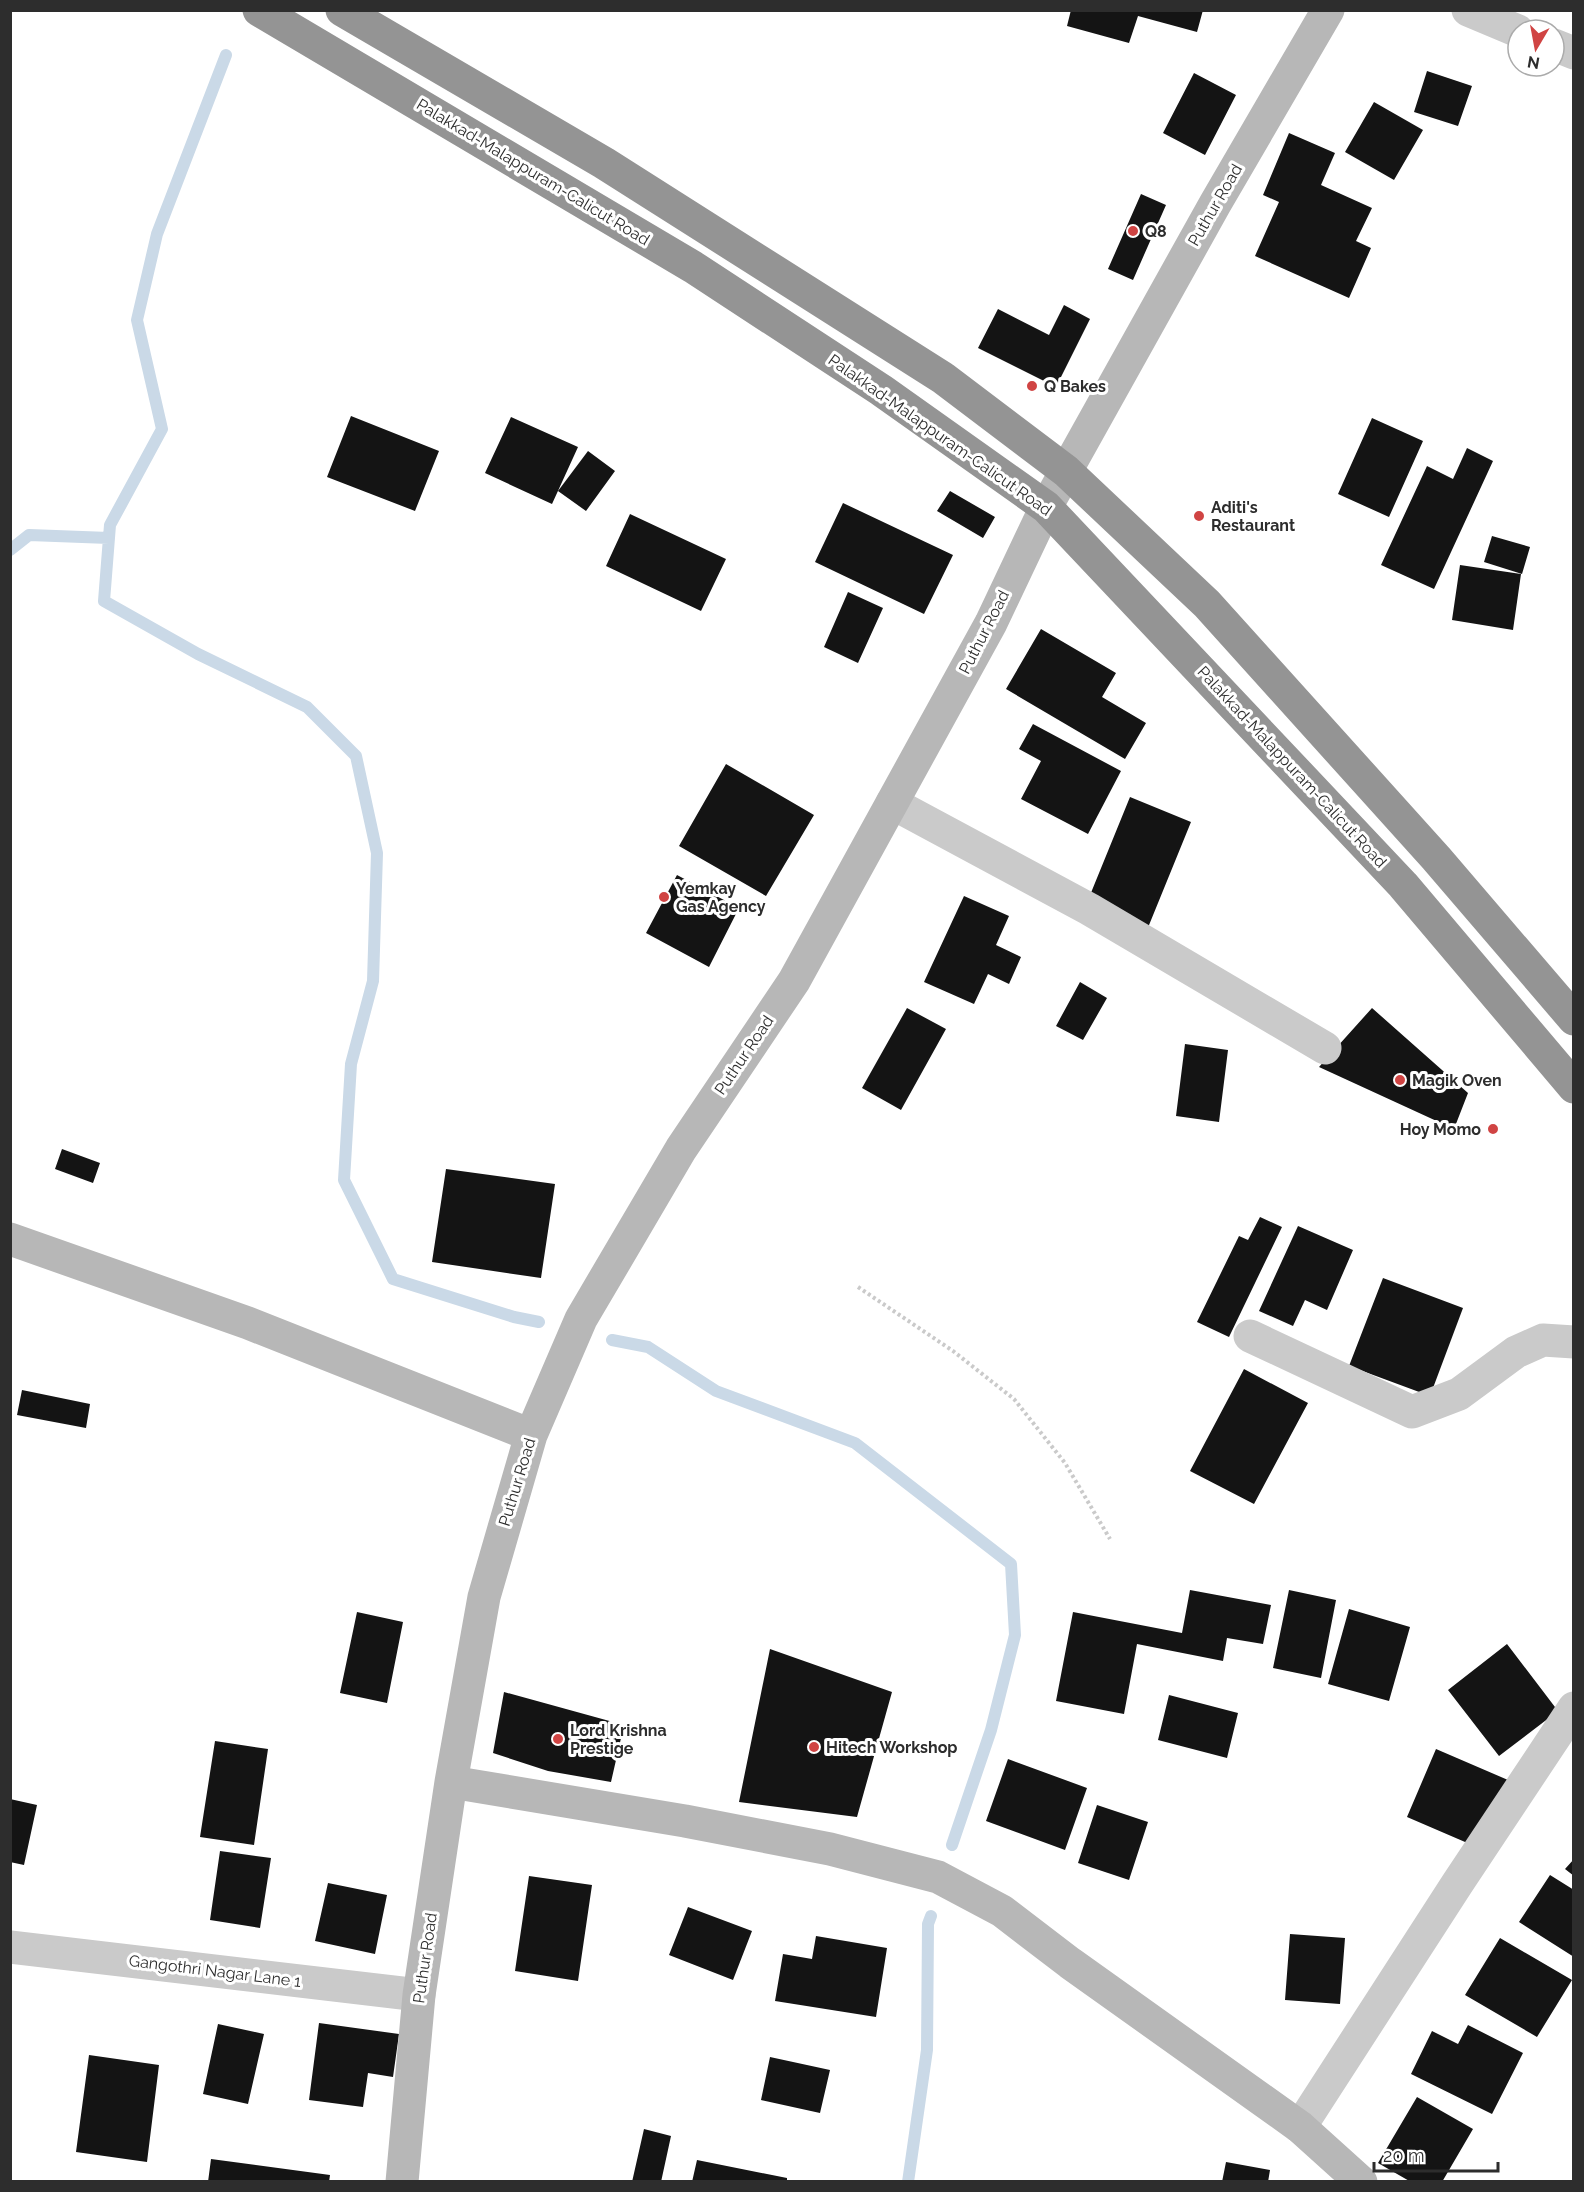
<svg xmlns="http://www.w3.org/2000/svg" width="1584" height="2192" viewBox="0 0 1584 2192" font-family="Raleway,sans-serif">
<rect width="100%" height="100%" fill="#fff"/>
<g fill="none" stroke-linecap="round" stroke-linejoin="round">
<!-- stream -->
<path stroke="#cad9e7" stroke-width="12" d="M226,55L157,234L137,320L162,429L110,525L104,601L198,654L307,707L356,756L377,853L373,981L351,1064L344,1180L393,1279L514,1317L539,1322
M10,550L29,535L109,538
M612,1340L648,1347L716,1391L855,1443L1011,1564L1015,1635L991,1730L952,1845
M908,2182L927,2050L928,1924L931,1916"/>
</g>
<!-- building -->
<path fill="#141414" d="M1071,10H1203L1197,32L1138,16L1129,43L1067,26Z
M1427,71L1472,86L1458,126L1414,112Z
M1194,73L1236,95L1205,155L1163,133Z
M1374,102L1423,130L1394,180L1345,152Z
M1289,133L1335,153L1321,185L1372,208L1356,241L1371,248L1349,298L1255,256L1279,202L1263,195Z
M1141,194L1166,205L1133,280L1108,269Z
M1064,305L1090,319L1056,387L978,348L998,309L1049,335Z
M351,416L439,451L415,511L327,477Z
M511,417L578,447L552,504L485,473Z
M1372,418L1423,441L1389,517L1338,494Z
M1467,448L1493,461L1434,589L1381,565L1427,466L1453,479Z
M588,451L615,471L586,511L558,491Z
M950,491L995,517L983,538L937,511Z
M843,503L953,555L924,614L815,562Z
M630,514L726,559L701,611L606,566Z
M1492,536L1530,547L1522,574L1484,562Z
M1460,565L1521,574L1513,630L1452,620Z
M848,592L883,608L858,663L824,647Z
M1041,629L1116,673L1102,697L1146,723L1125,759L1006,689Z
M1033,724L1121,771L1088,834L1021,799L1041,761L1019,749Z
M726,764L814,815L766,896L679,846Z
M1130,797L1191,822L1147,930L1086,905Z
M677,875L739,908L709,967L646,933Z
M964,896L1009,916L996,945L1021,957L1009,984L988,974L974,1004L924,982Z
M1080,982L1107,998L1083,1040L1056,1026Z
M907,1008L946,1029L901,1110L862,1088Z
M1372,1008L1468,1093L1454,1129L1319,1067Z
M1185,1044L1228,1050L1219,1122L1176,1116Z
M62,1149L100,1163L93,1183L55,1169Z
M446,1169L555,1184L541,1278L432,1262Z
M1260,1217L1282,1227L1229,1337L1197,1322L1239,1236L1248,1240Z
M1298,1226L1353,1250L1327,1310L1305,1300L1293,1326L1259,1311Z
M1383,1278L1463,1308L1430,1396L1349,1366Z
M1244,1369L1308,1403L1254,1504L1190,1471Z
M22,1390L90,1404L86,1428L17,1415Z
M1190,1590L1271,1605L1263,1644L1227,1638L1223,1661L1137,1644L1124,1714L1056,1701L1073,1612L1182,1633Z
M1289,1590L1336,1600L1321,1678L1273,1668Z
M1349,1609L1410,1627L1389,1701L1328,1684Z
M357,1612L403,1622L387,1703L340,1693Z
M1507,1644L1558,1711L1499,1756L1448,1690Z
M770,1649L892,1692L857,1817L739,1802Z
M504,1692L624,1725L611,1782L548,1771L493,1753Z
M1169,1695L1238,1713L1227,1758L1158,1740Z
M215,1741L268,1749L254,1845L200,1837Z
M1436,1749L1508,1780L1479,1848L1407,1817Z
M1008,1759L1087,1788L1065,1850L986,1821Z
M10,1799L37,1805L24,1865L10,1862Z
M1097,1805L1148,1822L1129,1880L1078,1863Z
M220,1851L271,1858L260,1928L210,1920Z
M1574,1859V1876L1565,1869Z
M1550,1875L1574,1890V1957L1519,1922Z
M529,1876L592,1885L578,1981L515,1971Z
M328,1883L387,1895L375,1954L315,1941Z
M688,1907L752,1931L733,1980L669,1955Z
M1290,1934L1345,1938L1340,2004L1285,2000Z
M816,1936L887,1948L876,2017L775,2001L783,1954L812,1959Z
M1500,1938L1572,1980L1537,2037L1465,1995Z
M319,2023L399,2034L393,2077L368,2073L363,2107L309,2100Z
M218,2024L264,2034L248,2104L203,2094Z
M1468,2025L1523,2053L1492,2114L1411,2074L1432,2031L1458,2044Z
M89,2055L159,2065L147,2162L76,2152Z
M770,2057L830,2070L820,2113L761,2100Z
M1417,2097L1473,2129L1442,2182H1411L1378,2163Z
M644,2129L671,2136L661,2182H632Z
M211,2159L330,2175L329,2182H208Z
M697,2160L787,2178V2182H692Z
M1226,2162L1270,2170L1268,2182H1222Z"/>
<g fill="none" stroke-linecap="round" stroke-linejoin="round">
<!-- path -->
<path stroke="#cacaca" stroke-width="4" stroke-dasharray="3 3" stroke-linecap="butt" d="M858,1287L953,1351L1014,1399L1065,1463L1110,1539"/>
<!-- street -->
<path stroke="#cacaca" stroke-width="33" d="M1468,10L1518,31
M1554,45L1574,53
M892,803L1089,909L1325,1048
M1250,1336L1412,1412L1459,1394L1516,1352L1543,1340L1574,1342
M10,1947L419,1995
M1300,2127L1457,1884L1574,1708"/>
<!-- secondary -->
<path stroke="#b7b7b7" stroke-width="33" d="M10,1239L248,1323L531,1435
M451,1782L685,1821L830,1849L938,1877L1002,1911L1070,1963L1300,2127L1361,2182
M402,2182L419,1995L451,1782L484,1597L531,1435L581,1319L681,1149L794,981L991,623L1046,507L1215,204L1328,10"/>
<!-- highway -->
<path stroke="#949494" stroke-width="33" d="M259,10L693,267L881,390L1046,507L1403,885L1574,1087
M342,10L604,163L943,378L1066,471L1207,604L1436,858L1574,1019"/>
</g>
<!-- markers -->
<g fill="#d04443" stroke="#fff" stroke-width="2">
<circle cx="1133" cy="231" r="6"/>
<circle cx="1032" cy="386" r="6"/>
<circle cx="1199" cy="516" r="6"/>
<circle cx="664" cy="897" r="6"/>
<circle cx="1400" cy="1080" r="6"/>
<circle cx="1493" cy="1129" r="6"/>
<circle cx="558" cy="1739" r="6"/>
<circle cx="814" cy="1747" r="6"/>
</g>
<g text-anchor="middle" dominant-baseline="central" stroke-width="6" stroke-linejoin="round" paint-order="stroke">
<!-- street labels -->
<g font-size="16" fill="#2d2d2d" stroke="#fff">
<text transform="translate(533 172) rotate(31)">Palakkad-Malappuram-Calicut Road</text>
<text transform="translate(1215 205) rotate(-60)">Puthur Road</text>
<text transform="translate(940 435) rotate(35)">Palakkad-Malappuram-Calicut Road</text>
<text transform="translate(984 632) rotate(-63)">Puthur Road</text>
<text transform="translate(1292 767) rotate(47)">Palakkad-Malappuram-Calicut Road</text>
<text transform="translate(744 1055) rotate(-56)">Puthur Road</text>
<text transform="translate(517 1482) rotate(-73)">Puthur Road</text>
<text transform="translate(425 1958) rotate(-82)">Puthur Road</text>
<text transform="translate(215 1971) rotate(7)">Gangothri Nagar Lane 1</text>
</g>
<!-- poi labels -->
<g font-size="16" font-weight="bold" fill="#2d2d2d" stroke="#fff" text-anchor="start">
<text x="1145" y="231">Q8</text>
<text x="1044" y="386">Q Bakes</text>
<text x="1211" y="507">Aditi's<tspan x="1211" dy="18">Restaurant</tspan></text>
<text x="676" y="888">Yemkay<tspan x="676" dy="18">Gas Agency</tspan></text>
<text x="1412" y="1080">Magik Oven</text>
<text x="1481" y="1129" text-anchor="end">Hoy Momo</text>
<text x="570" y="1730">Lord Krishna<tspan x="570" dy="18">Prestige</tspan></text>
<text x="826" y="1747">Hitech Workshop</text>
</g>
</g>
<!-- border -->
<rect width="1584" height="2192" fill="none" stroke="#2d2d2d" stroke-width="24"/>
<!-- north arrow -->
<g transform="translate(1536 48) rotate(190)"><circle r="28" fill="#ffffff" stroke="#ababab" stroke-width="1.5"/>
<path d="M0-4.5L10 22L0 15L-10 22Z" fill="#d04443"/>
<text y="-9" font-size="16" font-weight="bold" text-anchor="middle" fill="#2d2d2d">N</text>
</g>
<!-- scale -->
<path d="M1374 2162v9h124v-9" fill="none" stroke="#2d2d2d" stroke-width="3"/>
<text x="1383" y="2162" font-size="18" fill="#2d2d2d" stroke="#ffffff" stroke-width="4.5" paint-order="stroke">20 m</text>
</svg>
